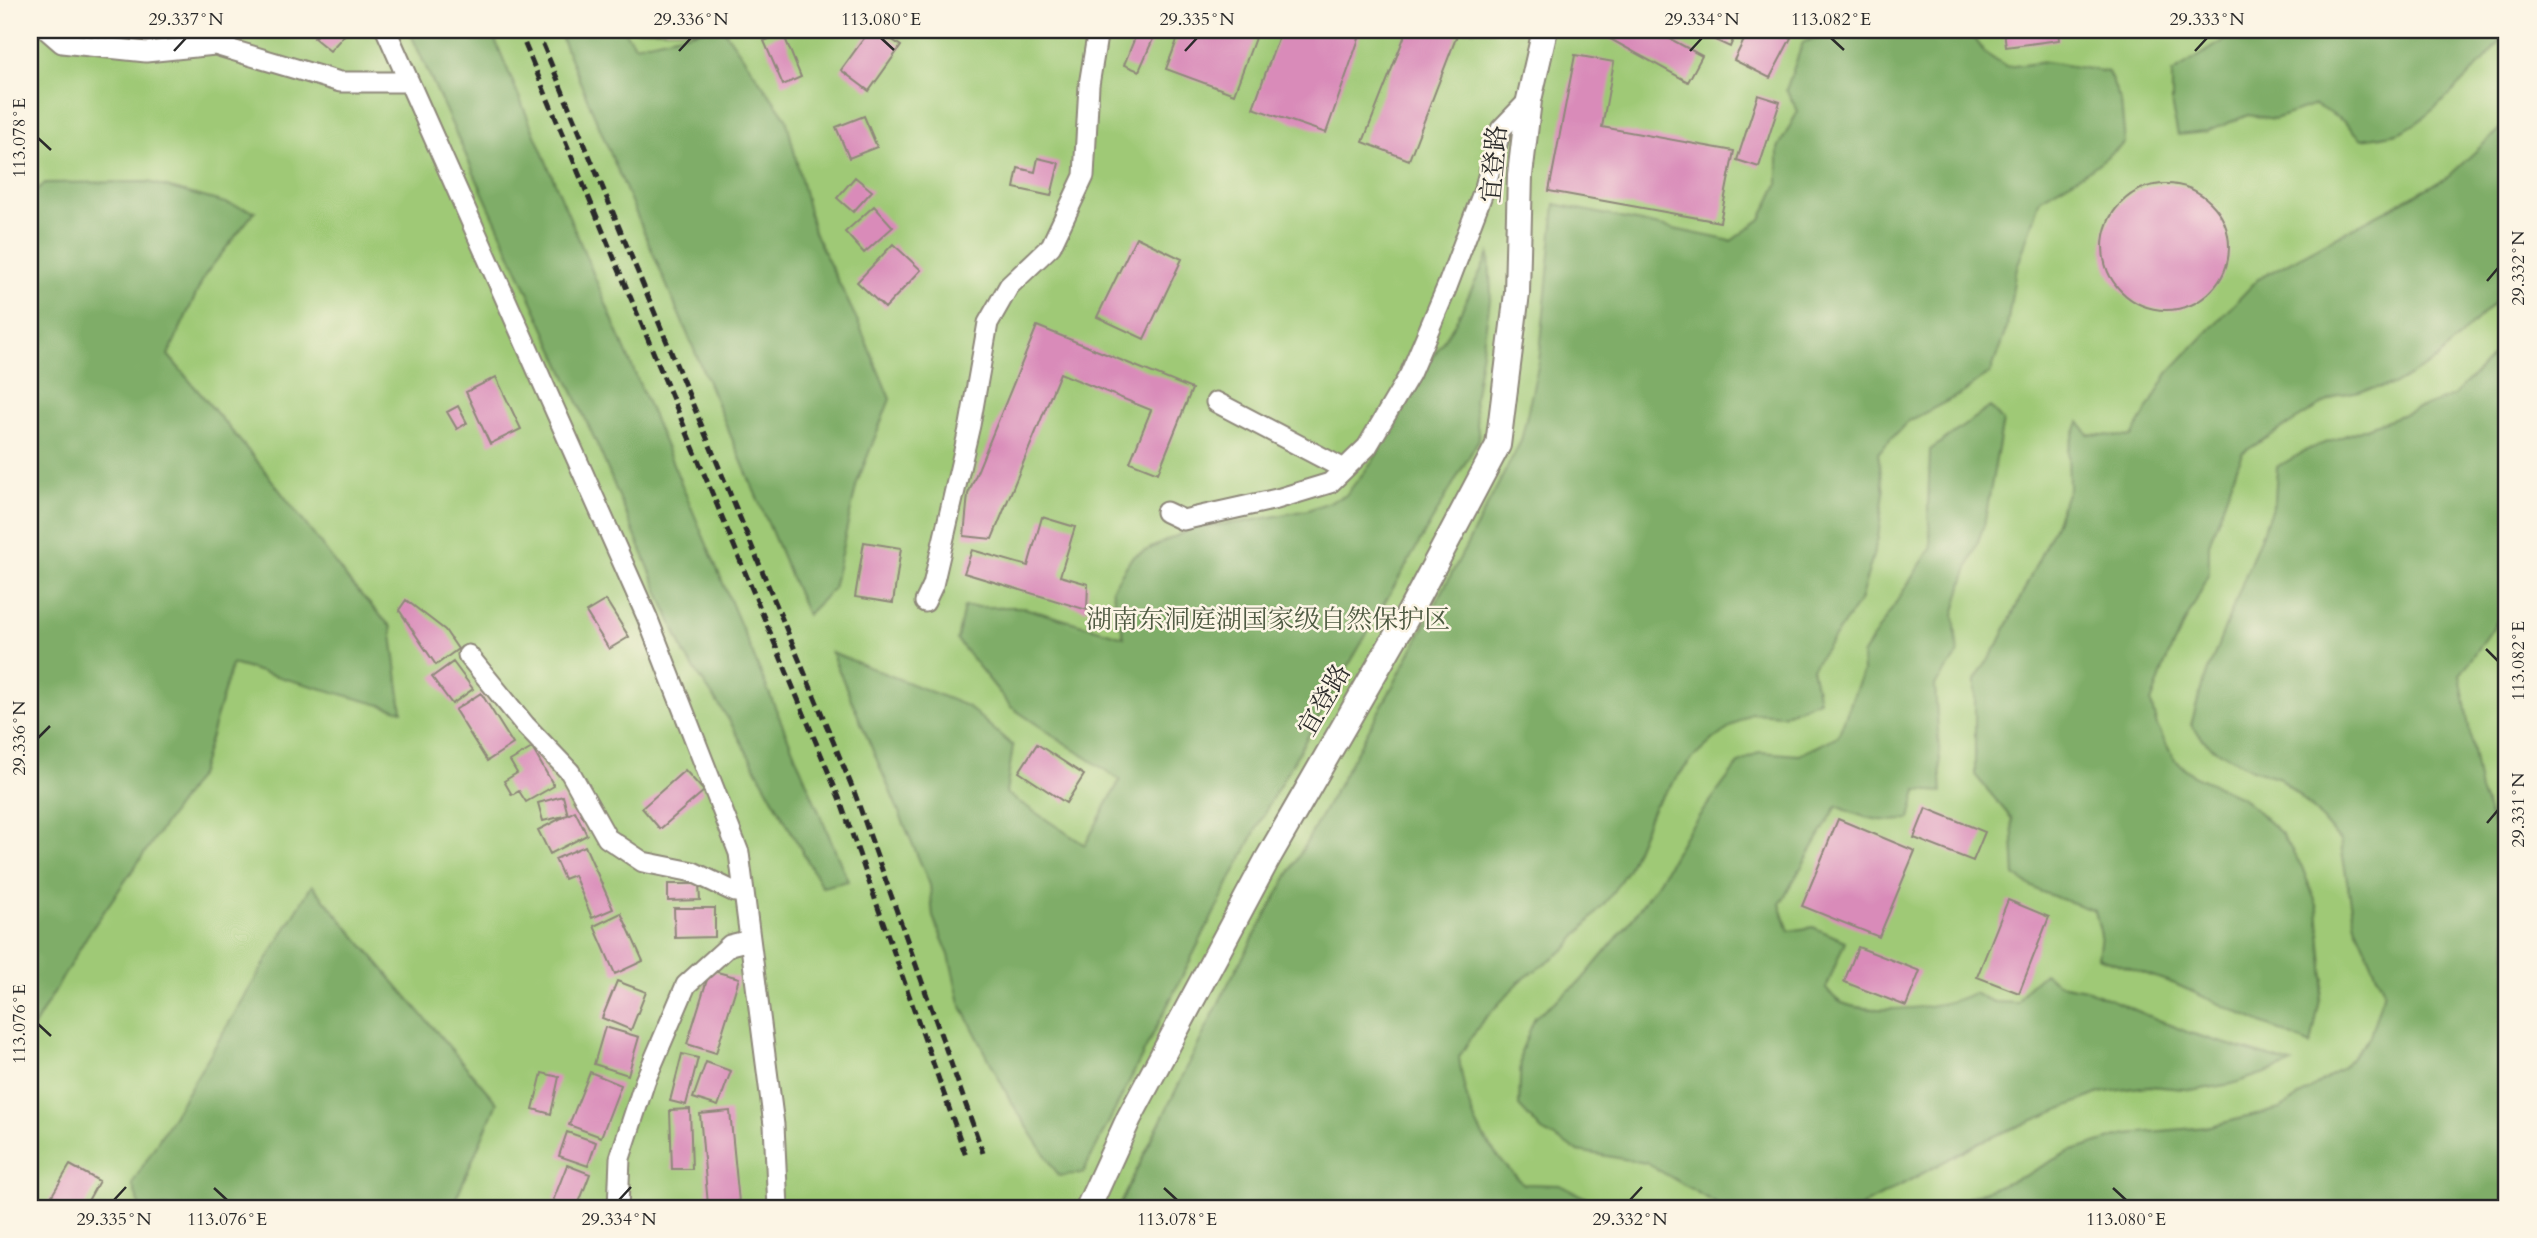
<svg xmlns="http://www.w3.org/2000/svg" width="2537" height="1238" viewBox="0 0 2537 1238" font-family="Cardo,'Noto Serif SC',serif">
<rect width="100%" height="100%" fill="#fcf5e5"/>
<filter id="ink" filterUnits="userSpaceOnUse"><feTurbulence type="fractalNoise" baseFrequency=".0143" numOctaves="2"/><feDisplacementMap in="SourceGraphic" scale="14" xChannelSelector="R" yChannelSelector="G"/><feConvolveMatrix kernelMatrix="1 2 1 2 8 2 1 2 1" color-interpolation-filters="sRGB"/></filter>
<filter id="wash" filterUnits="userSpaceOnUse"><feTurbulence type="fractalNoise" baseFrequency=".00686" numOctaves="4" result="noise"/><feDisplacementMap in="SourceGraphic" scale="28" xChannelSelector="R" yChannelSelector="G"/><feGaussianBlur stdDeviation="1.57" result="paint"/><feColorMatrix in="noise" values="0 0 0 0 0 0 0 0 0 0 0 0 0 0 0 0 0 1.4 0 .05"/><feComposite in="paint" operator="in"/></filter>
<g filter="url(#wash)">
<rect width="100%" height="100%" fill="#f2e6ca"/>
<!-- green -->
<path fill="#9fc976" stroke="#657a50" stroke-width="2" d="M30,30H2507V1208H30Z"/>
<!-- forest -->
<path fill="#7fad67" stroke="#556c49" stroke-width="2" d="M409,30H491L848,881L822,887L729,720L685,655L600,451Z
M558,30H623L635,45L703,30H724L786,118L814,232L858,322L890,399L857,483L833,589L807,615Z
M1849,30H1969L1985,53L2006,67L2046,62L2108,72L2121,102L2125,143L2091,169L2040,199L2015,274L2007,327L1991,372L1963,393L1907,422L1878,453L1884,492L1878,538L1860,601L1812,668L1819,700L1783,715L1751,713L1714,739L1691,760L1654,806L1628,869L1608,899L1567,948L1519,982L1481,1023L1459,1057C1466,1113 1482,1146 1524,1184L1560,1185L1588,1199L1626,1200L1643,1208H1118L1228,984L1394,684L1521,441L1539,362L1555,204L1731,241L1761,219L1778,184V148L1798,111L1786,90L1803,42Z
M2241,30H2507V31C2491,56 2427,122 2400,132C2388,136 2374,137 2362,139L2343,121L2315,105L2275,119L2248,115L2206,132L2178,135L2172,108V73Z
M2507,122V290L2435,361L2393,385L2338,395L2242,453L2209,544V575L2168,656L2151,703L2157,726L2174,759L2193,775L2243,798L2282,834L2302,867L2318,908L2324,979L2311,1045L2175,984L2098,957L2101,935L2095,911L2039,891L2015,876L2012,819L1975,775V680L1998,645L2054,527L2069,488L2068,451L2079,422L2088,434L2132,437L2168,373L2258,279L2448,177Z
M148,182L255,211L205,275L168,355L261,466L352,585L391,627L402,711L232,664L200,773L87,936L30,1033V197L45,183Z
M1489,254L1491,294L1474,400L1479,439L1270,802L1083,1173L1059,1176L1010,1100L960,1003L949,955L933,917L930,885L831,652L967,706L1013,746L1006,793L1085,845L1120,780L1011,707L957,640L964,607H1021L1124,637L1112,589L1132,557L1195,527L1244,522L1308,510L1345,496L1373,461L1412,388L1455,323Z
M2507,341V608L2460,675L2480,791L2507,860V1208H1949L1957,1202L2026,1175L2066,1153L2127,1134L2206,1127L2280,1109L2342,1068L2370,1036L2384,991L2355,925L2340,841L2312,808L2280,778L2252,769L2210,747L2191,725L2202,686L2275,500L2277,467L2309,449L2453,396Z
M1990,407L2003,421L1984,525L1963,582L1954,616L1958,654L1935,685L1942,792L1917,790L1910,819C1883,824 1860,818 1837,806L1780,904L1789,931L1813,927L1845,941L1826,989C1830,993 1837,1001 1842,1003C1872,1015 1946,1008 1973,993L1994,1002L2017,1003L2027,988L2044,973L2059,984L2086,989L2187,1032L2292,1064L2232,1084L2196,1090L2148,1086L2100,1093L1980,1142L1859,1208H1724L1646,1163L1578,1151L1542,1131L1519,1106L1521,1052L1535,1017L1581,981L1626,927L1659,881L1685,835L1739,763L1760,752L1799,755L1838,736L1863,671L1862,655L1931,548L1928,509L1930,450Z
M312,885L497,1103L452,1208H141L132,1184Z"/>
<g id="blocks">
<!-- building -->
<path fill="#d98bb9" d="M321,30H349L330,51L314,38Z
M870,30H878L901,46L869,91L841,70Z
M1123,30H1157L1139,71L1124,65L1136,35Z
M1181,30H1258L1234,94L1166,69Z
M1281,30H1362L1326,133L1253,108Z
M1407,30H1459L1409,160L1363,142Z
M1594,30H1654L1702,56L1688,82Z
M1693,30H1737L1730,47Z
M1749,30H1775L1791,38L1770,78L1734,60Z
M2004,30H2058L2059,40L2006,47Z
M783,33L801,77L783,85L764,41Z
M1575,55L1614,62L1602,127L1734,151L1720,222L1549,191Z
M1758,95L1780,102L1759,167L1737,160Z
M864,116L877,147L849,158L836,127Z
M1038,158L1059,163L1051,196L1014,188L1018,168L1035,172Z
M855,177L872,191L853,212L837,198Z
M2103 247a63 63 0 1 1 126 0a63 63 0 1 1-126 0Z
M874,206L893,227L864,253L845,232Z
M1136,237L1182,259L1144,339L1097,317Z
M893,244L921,270L885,308L857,282Z
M1037,326L1192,389L1158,473L1130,462L1151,410L1060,373L992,539L964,536L968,494Z
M496,377L521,429L490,444L466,392Z
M458,406L467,423L457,429L447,412Z
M1042,517L1075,527L1060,576L1088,584L1087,610L964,573L972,550L1028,566Z
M864,542L901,548L893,603L855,597Z
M406,600L445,630L458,649L436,665L399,610Z
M606,600L629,637L609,649L586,612Z
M453,662L473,689L452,704L432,677Z
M481,693L513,744L487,761L455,710Z
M1037,744L1084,775L1066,803L1019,772Z
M532,748L554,786L526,802L519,791L512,795L504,781L517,773L510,761Z
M685,770L704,791L660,829L642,808Z
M563,796L568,815L543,821L538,803Z
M1926,808L1985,832L1973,861L1914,838Z
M575,811L587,835L550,854L538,830Z
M1838,819L1915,851L1879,937L1802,906Z
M585,846L613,909L592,918L574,875L564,879L555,859Z
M668,884H699L700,900L668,901Z
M2008,900L2049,917L2019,993L1977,977Z
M674,908H715V937L675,938Z
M621,913L643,961L615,974L594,926Z
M1858,947L1920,971L1906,1006L1844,982Z
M710,970L739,978L716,1053L687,1044Z
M617,981L646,992L631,1030L602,1018Z
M605,1027L639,1037L628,1075L594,1064Z
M682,1054L698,1058L686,1105L670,1101Z
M706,1062L731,1071L718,1106L693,1098Z
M590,1072L621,1085L601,1137L569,1125Z
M542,1073L559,1077L551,1114L533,1109Z
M690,1109L692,1169H672L670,1110Z
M730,1111L739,1202L708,1205L700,1114Z
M567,1132L596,1142L588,1166L559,1156Z
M70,1165L99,1181L84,1208H30V1199L45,1207Z
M567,1165L590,1174L577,1208L553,1201Z"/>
</g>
</g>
<g filter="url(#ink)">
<use href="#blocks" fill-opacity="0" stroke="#8e887a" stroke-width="2"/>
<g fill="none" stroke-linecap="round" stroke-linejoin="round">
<defs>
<path id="minor" d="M47,30L62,43L146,52L215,45L340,82H409
M386,30L647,617L739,853L774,1125L778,1208
M1216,402L1344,469
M1166,512L1183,520L1277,499L1330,483L1367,447L1410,374L1447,287L1485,187L1501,129L1529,100
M925,602L933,585L970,425L988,323L1009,286L1051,246L1084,176L1089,85L1098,30
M468,655L525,725L570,772L607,838L643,862L693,872L735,892
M618,1208L620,1158L645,1081L686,985L730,945L750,940"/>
<path id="tertiary" d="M1088,1208L1129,1118L1268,858L1408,615L1498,445L1517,293L1520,175L1529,100L1545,30"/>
</defs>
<!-- minor casing -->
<use href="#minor" stroke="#8e887a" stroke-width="23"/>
<!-- tertiary casing -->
<use href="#tertiary" stroke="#8e887a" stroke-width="28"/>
<!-- minor -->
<use href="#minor" stroke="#fff" stroke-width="19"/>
<!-- tertiary -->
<use href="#tertiary" stroke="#fff" stroke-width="24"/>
<!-- rail -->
<path stroke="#2b2b2b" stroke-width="5" stroke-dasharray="10 5" stroke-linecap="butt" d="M519,30L840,800L967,1159
M537,30L855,794L983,1153"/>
</g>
</g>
<!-- ticks -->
<path fill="none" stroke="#2b2b2b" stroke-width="2.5" d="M881,38L894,50M1831,38L1844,50M174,51L186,38M679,51L691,38M1185,51L1197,38M1690,51L1702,38M2195,51L2207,38M38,138L51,150M2487,281L2498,268M2486,649L2498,661M38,738L50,726M2487,823L2498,810M38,1024L51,1036M214,1188L227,1200M1164,1188L1177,1200M2113,1188L2126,1200M114,1200L126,1187M619,1200L631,1187M1630,1200L1642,1187"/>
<g text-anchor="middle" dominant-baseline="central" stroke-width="5" stroke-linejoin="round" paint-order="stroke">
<!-- street labels -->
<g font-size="26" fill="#2b2b2b" stroke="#fcf5e5">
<text transform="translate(1494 164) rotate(-85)">宜登路</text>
<text transform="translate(1324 700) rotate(-60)">宜登路</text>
</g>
<!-- park labels -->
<g font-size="26" fill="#4e5a42" stroke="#fcf5e5">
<text x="1268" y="619">湖南东洞庭湖国家级自然保护区</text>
</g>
</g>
<!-- margin -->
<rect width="2537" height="1238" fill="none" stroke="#fcf5e5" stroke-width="77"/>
<rect x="38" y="38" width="2460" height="1162" fill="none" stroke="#2b2b2b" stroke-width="2.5"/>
<g font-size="18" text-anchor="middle" fill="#2b2b2b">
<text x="186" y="25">29.337°N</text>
<text x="691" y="25">29.336°N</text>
<text x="881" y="25">113.080°E</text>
<text x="1197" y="25">29.335°N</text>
<text x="1702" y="25">29.334°N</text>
<text x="1831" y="25">113.082°E</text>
<text x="2207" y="25">29.333°N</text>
<text transform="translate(19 138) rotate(-90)" y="6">113.078°E</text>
<text transform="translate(2518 268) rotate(-90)" y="6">29.332°N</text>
<text transform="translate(2518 661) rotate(-90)" y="6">113.082°E</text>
<text transform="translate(19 738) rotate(-90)" y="6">29.336°N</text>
<text transform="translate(2518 810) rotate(-90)" y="6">29.331°N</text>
<text transform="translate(19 1024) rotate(-90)" y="6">113.076°E</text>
<text x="114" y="1225">29.335°N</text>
<text x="227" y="1225">113.076°E</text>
<text x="619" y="1225">29.334°N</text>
<text x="1177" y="1225">113.078°E</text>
<text x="1630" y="1225">29.332°N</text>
<text x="2126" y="1225">113.080°E</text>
</g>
</svg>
